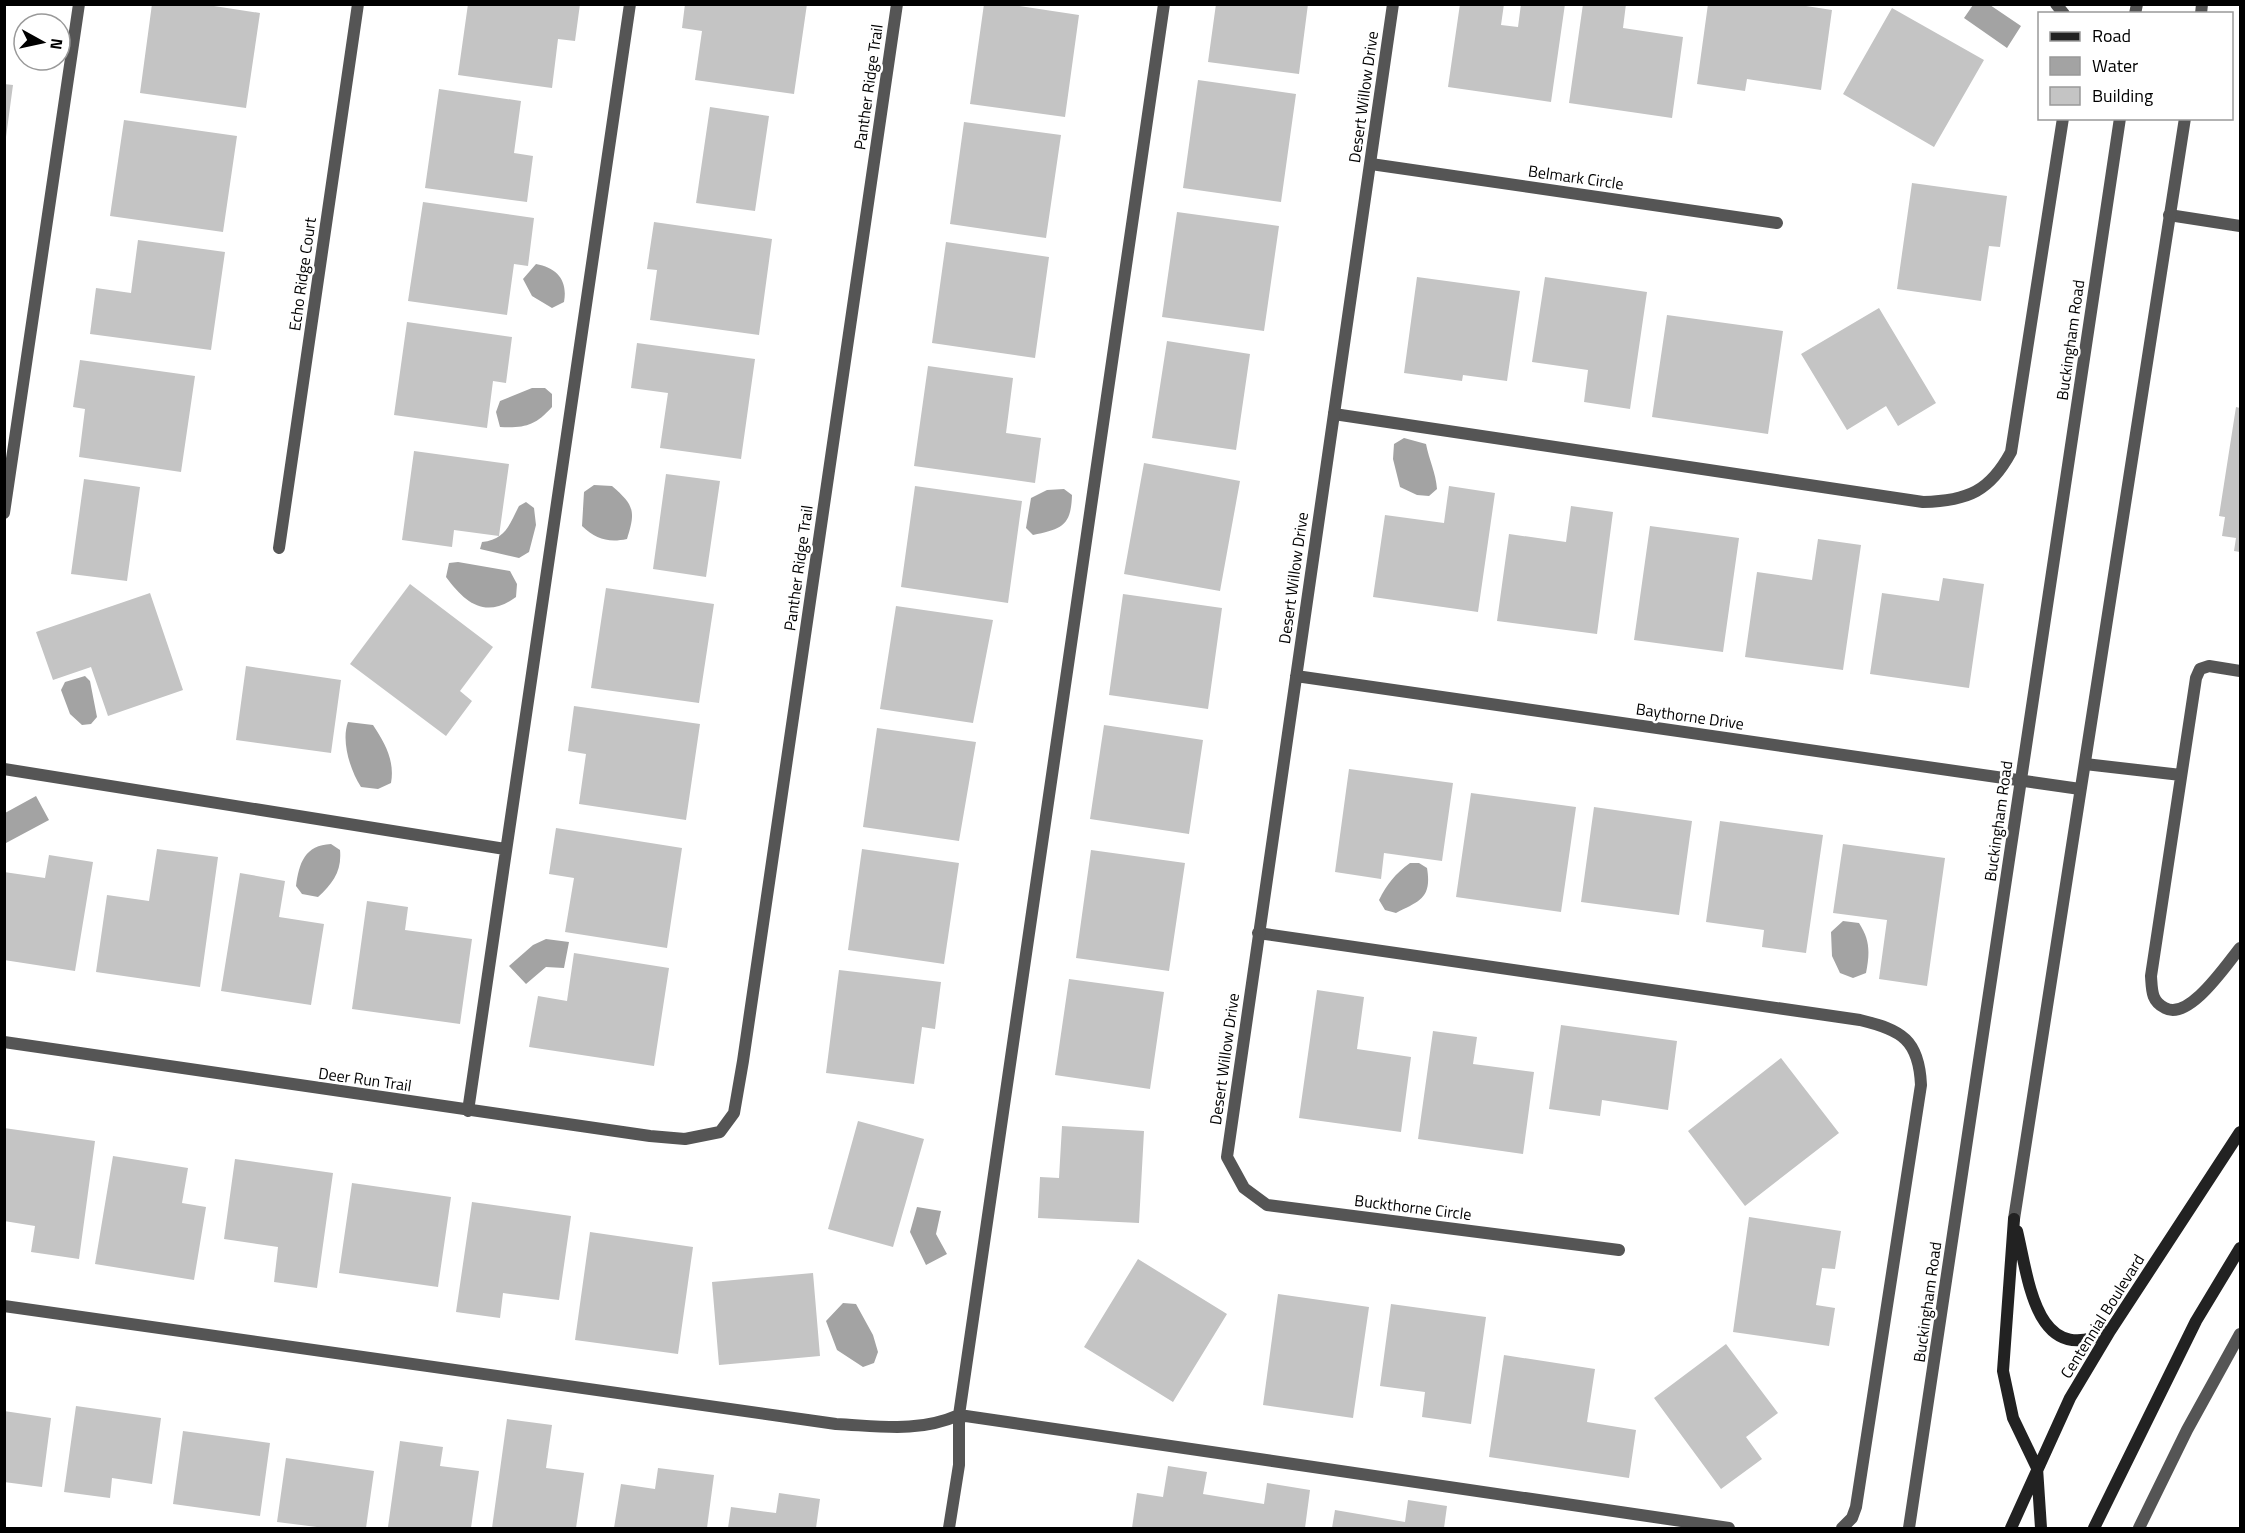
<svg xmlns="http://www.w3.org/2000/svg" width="2245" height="1533" viewBox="0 0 2245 1533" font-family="'Titillium Web',sans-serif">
<rect width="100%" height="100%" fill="#fff"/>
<!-- water -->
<path fill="#a3a3a3" d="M1973,5H1990L2021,26L2007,48L1964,18Z
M536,264C557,268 568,280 564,302L552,308L532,296L523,279Z
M532,388H545L552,394V407C535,426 525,428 500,427L496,412L500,401Z
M1404,438L1426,444C1429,460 1436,473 1437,489L1429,496L1417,495L1400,487L1393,459L1394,444Z
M594,485L612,486C634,505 636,511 627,539C608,543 596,539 582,526L584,492Z
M1064,489L1072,495C1071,526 1062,529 1033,535L1026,528L1031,498L1047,490Z
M526,502L534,508L536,525L529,552L519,558L480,549L482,542C506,539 509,525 519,506Z
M458,562L510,571L517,584L516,597C486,619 466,604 446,577L449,563Z
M85,676L90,681L97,717L91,724L82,725L70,714L61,690L65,682Z
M348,722L373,725C385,743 395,761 391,783L378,789L361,787C350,770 341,741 348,722Z
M36,796L49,820L6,843L5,813Z
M331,844L340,850C342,871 333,883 318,897L302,894L296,886C299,863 305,845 331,844Z
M1410,863H1419L1427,868C1432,898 1420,901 1396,913L1385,910L1379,900C1387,884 1395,874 1410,863Z
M1843,921L1859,923C1870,940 1870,952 1866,973L1853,978L1840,973L1832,956L1831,932Z
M546,939L569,942L564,968L546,967L526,984L509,966L533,945Z
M917,1207L941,1211L936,1234L947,1254L926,1265L910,1232Z
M843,1303L856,1304L873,1335L878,1352L874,1363L863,1367L837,1350L826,1321Z"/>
<!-- building -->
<path fill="#c4c4c4" d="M152,4H201L260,13L246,108L140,93Z
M468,4H580L575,41L558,39L552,88L458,75Z
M685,4H807L794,94L695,80L702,31L682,28Z
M984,4H1006L1079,15L1065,117L970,104Z
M1216,4H1308L1299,74L1208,62Z
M1460,4H1504L1501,25L1518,27L1521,4H1565L1551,102L1448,87Z
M1583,4H1626L1623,28L1683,37L1672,118L1569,103Z
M1708,4H1793L1832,10L1821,90L1747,79L1745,91L1697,84Z
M1892,8L1984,60L1934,147L1843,94Z
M1198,80L1296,94L1281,202L1183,188Z
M4,84L13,85L6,137H4Z
M439,89L521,101L514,153L533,156L527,202L425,188Z
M710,107L769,116L755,211L696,203Z
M124,120L237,136L223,232L110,216Z
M964,122L1061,135L1046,238L950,224Z
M1912,183L2007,196L2000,247L1989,246L1981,301L1897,289Z
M423,202L534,218L528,266L514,264L507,315L408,301Z
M1177,212L1279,226L1264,331L1162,317Z
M654,222L772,239L759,335L650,320L657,270L647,269Z
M138,240L225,252L211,350L90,334L96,288L131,293Z
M946,242L1049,257L1035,358L932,343Z
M1417,277L1520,291L1507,381L1463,375L1462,381L1404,373Z
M1545,277L1647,292L1630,409L1584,402L1588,370L1532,362Z
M1879,308L1936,403L1898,426L1886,406L1847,430L1801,354Z
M1667,315L1783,331L1768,434L1652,417Z
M407,322L512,337L506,383L493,381L487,428L394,415Z
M1167,341L1250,354L1236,450L1152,438Z
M637,343L755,359L741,459L660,448L668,393L631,388Z
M80,360L195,376L181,472L79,457L85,409L73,407Z
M928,366L1013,378L1006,433L1041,438L1035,483L914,466Z
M2236,407L2240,408V552L2234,551L2236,538L2222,536L2225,517L2219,516Z
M414,451L509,464L499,536L454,530L452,547L402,540Z
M1144,463L1240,481L1220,591L1124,574Z
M666,474L720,481L706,577L653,569Z
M84,479L140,487L127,581L71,574Z
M915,486L1022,501L1008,603L901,587Z
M1449,486L1495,493L1478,612L1373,597L1385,515L1444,523Z
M1571,506L1613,512L1597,634L1497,621L1509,534L1566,542Z
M1650,526L1739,538L1723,652L1634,640Z
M1818,539L1861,545L1843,670L1745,657L1757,572L1812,580Z
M1943,578L1984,584L1969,688L1870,674L1882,593L1939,601Z
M410,584L493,647L460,691L472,701L446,736L350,664Z
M606,588L714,604L699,703L591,688Z
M150,593L183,690L108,716L91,667L53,680L36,632Z
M1123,594L1222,608L1208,709L1109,695Z
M896,606L993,620L973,723L880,709Z
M246,666L341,680L331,753L236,740Z
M574,706L700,724L686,820L579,804L586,754L568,751Z
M1104,725L1203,740L1189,834L1090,819Z
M877,728L976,742L959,841L863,827Z
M1349,769L1453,783L1442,861L1384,853L1381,879L1335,872Z
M1471,793L1576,807L1561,912L1456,897Z
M1594,807L1692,821L1679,915L1581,902Z
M1720,821L1823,835L1806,953L1762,947L1764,930L1706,922Z
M556,828L682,848L667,948L565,932L574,878L549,874Z
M1843,844L1945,858L1927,986L1879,979L1887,920L1833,913Z
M157,849L218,857L200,987L96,972L107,895L149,901Z
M862,849L959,863L944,964L848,950Z
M1091,850L1185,863L1169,971L1076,958Z
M49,855L93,862L75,971L4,960V872L45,878Z
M240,873L285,881L279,917L324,924L311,1005L221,991Z
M367,901L408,907L405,930L472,939L460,1024L352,1009Z
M574,953L669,968L654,1066L529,1047L538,996L567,1001Z
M839,970L941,982L935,1029L922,1027L914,1084L826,1073Z
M1069,979L1164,992L1150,1089L1055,1075Z
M1317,990L1364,997L1357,1049L1411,1057L1401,1132L1299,1118Z
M1561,1025L1677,1041L1668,1110L1602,1100L1600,1116L1549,1109Z
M1433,1031L1477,1037L1473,1064L1534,1072L1523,1154L1418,1139Z
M1781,1058L1839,1133L1745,1206L1688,1131Z
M858,1121L924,1139L893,1247L828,1229Z
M1062,1126L1144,1131L1139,1223L1038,1218L1040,1177L1059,1178Z
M4,1128L95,1141L79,1259L31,1252L35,1226L4,1221Z
M113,1156L188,1168L182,1203L206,1207L194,1280L95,1264Z
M235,1159L333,1173L317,1288L274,1282L278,1247L224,1239Z
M352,1183L451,1197L438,1287L339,1273Z
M472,1202L571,1216L559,1300L503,1293L500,1318L456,1312Z
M1749,1217L1841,1231L1835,1269L1822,1268L1816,1305L1835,1308L1829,1346L1733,1332Z
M590,1232L693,1247L678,1354L575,1340Z
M1138,1259L1227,1314L1173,1402L1084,1347Z
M813,1273L820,1356L719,1365L712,1282Z
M1278,1294L1369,1307L1353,1418L1263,1405Z
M1391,1304L1486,1317L1471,1424L1422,1417L1425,1392L1380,1386Z
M1726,1344L1778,1413L1746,1437L1762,1459L1721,1489L1654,1398Z
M1504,1355L1595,1369L1587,1422L1636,1430L1629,1478L1489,1457Z
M76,1406L161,1418L152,1484L112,1478L110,1498L64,1492Z
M4,1411L51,1418L42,1487L4,1482Z
M507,1419L552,1425L546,1468L584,1473L576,1528H492Z
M183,1431L270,1443L260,1516L173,1504Z
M400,1441L443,1447L440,1466L479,1471L471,1528L388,1527Z
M286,1458L374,1471L366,1528H325L277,1522Z
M1168,1466L1207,1472L1203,1494L1264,1504L1267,1483L1310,1490L1305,1528H1132L1137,1493L1163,1497Z
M658,1468L714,1475L707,1528H614L621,1484L655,1489Z
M779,1493L820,1499L816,1528H728L731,1507L776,1513Z
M1408,1500L1447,1506L1444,1528H1332L1335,1510L1405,1522Z"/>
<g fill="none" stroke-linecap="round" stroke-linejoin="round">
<!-- service -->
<path stroke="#555" stroke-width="12" d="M2056,4L2064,14
M2169,215L2240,226
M1334,414L1923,502C1968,501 1990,491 2011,452L2063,118
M4,513L79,4
M2240,671L2209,666L2200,669L2196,678L2151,976C2152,990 2151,1001 2165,1008C2189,1021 2226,965 2240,948
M2085,764L2181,775
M4,769L505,849
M1258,933L1860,1020C1902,1030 1919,1040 1921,1085L1856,1507L1852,1518L1842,1528
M468,1111L630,4
M4,1306L836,1424C880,1426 918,1433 959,1415L1164,4
M949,1528L959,1465V1415L1729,1528
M2139,1528L2187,1430L2240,1334"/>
<!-- minor -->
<path stroke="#555" stroke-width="12" d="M1393,4L1227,1157L1244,1188L1267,1205L1619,1250
M1371,164L1777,223
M279,548L358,4
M1296,676L2080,789
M4,1042L650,1136L685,1139L720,1132L734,1113L743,1061L897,4"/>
<!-- tertiary -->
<path stroke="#555" stroke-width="12" d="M2135,14L2137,4
M2201,14L2202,4
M2014,1219L2185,118
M1909,1528L2120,118"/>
<!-- secondary -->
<path stroke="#222" stroke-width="12" d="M2014,1219L2003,1371L2013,1418L2037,1468L2041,1528
M2017,1231C2029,1281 2036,1369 2109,1331
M2011,1528L2070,1398L2110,1331L2240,1132
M2094,1528L2196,1321L2240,1248"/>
</g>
<g text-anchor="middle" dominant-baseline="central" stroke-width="5" stroke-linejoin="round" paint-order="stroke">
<!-- street labels -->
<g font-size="16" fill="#000" stroke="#fff">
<text transform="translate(868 87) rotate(-82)">Panther Ridge Trail</text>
<text transform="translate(1363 97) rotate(-82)">Desert Willow Drive</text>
<text transform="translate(1576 177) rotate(8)">Belmark Circle</text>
<text transform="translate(302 274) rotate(-82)">Echo Ridge Court</text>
<text transform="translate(2070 340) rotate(-82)">Buckingham Road</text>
<text transform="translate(798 568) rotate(-82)">Panther Ridge Trail</text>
<text transform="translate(1293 578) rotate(-82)">Desert Willow Drive</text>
<text transform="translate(1690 716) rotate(8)">Baythorne Drive</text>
<text transform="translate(1998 821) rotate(-82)">Buckingham Road</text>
<text transform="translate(1224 1059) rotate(-82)">Desert Willow Drive</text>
<text transform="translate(365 1079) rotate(8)">Deer Run Trail</text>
<text transform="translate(1413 1207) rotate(7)">Buckthorne Circle</text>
<text transform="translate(1927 1302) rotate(-82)">Buckingham Road</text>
<text transform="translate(2102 1316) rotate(-58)">Centennial Boulevard</text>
</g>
</g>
<!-- border -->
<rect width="2245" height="1533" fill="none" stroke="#000000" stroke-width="12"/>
<!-- legend -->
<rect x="2038" y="12" width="195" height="108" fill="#ffffff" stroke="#999999" stroke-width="1.5"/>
<rect x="2050" y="32" width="30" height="9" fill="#222222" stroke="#999999" stroke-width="1.5"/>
<text x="2092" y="42" font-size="18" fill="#000000">Road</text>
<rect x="2050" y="57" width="30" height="18" fill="#a3a3a3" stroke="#999999" stroke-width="1.5"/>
<text x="2092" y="72" font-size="18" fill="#000000">Water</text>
<rect x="2050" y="87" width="30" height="18" fill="#c4c4c4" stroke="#999999" stroke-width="1.5"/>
<text x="2092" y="102" font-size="18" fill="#000000">Building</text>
<!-- north arrow -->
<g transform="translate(42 42) rotate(98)"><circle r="28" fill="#ffffff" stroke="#999999" stroke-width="1.5"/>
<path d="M0-4.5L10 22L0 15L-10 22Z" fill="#000000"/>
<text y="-9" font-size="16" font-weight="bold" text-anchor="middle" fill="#000000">N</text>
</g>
</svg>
